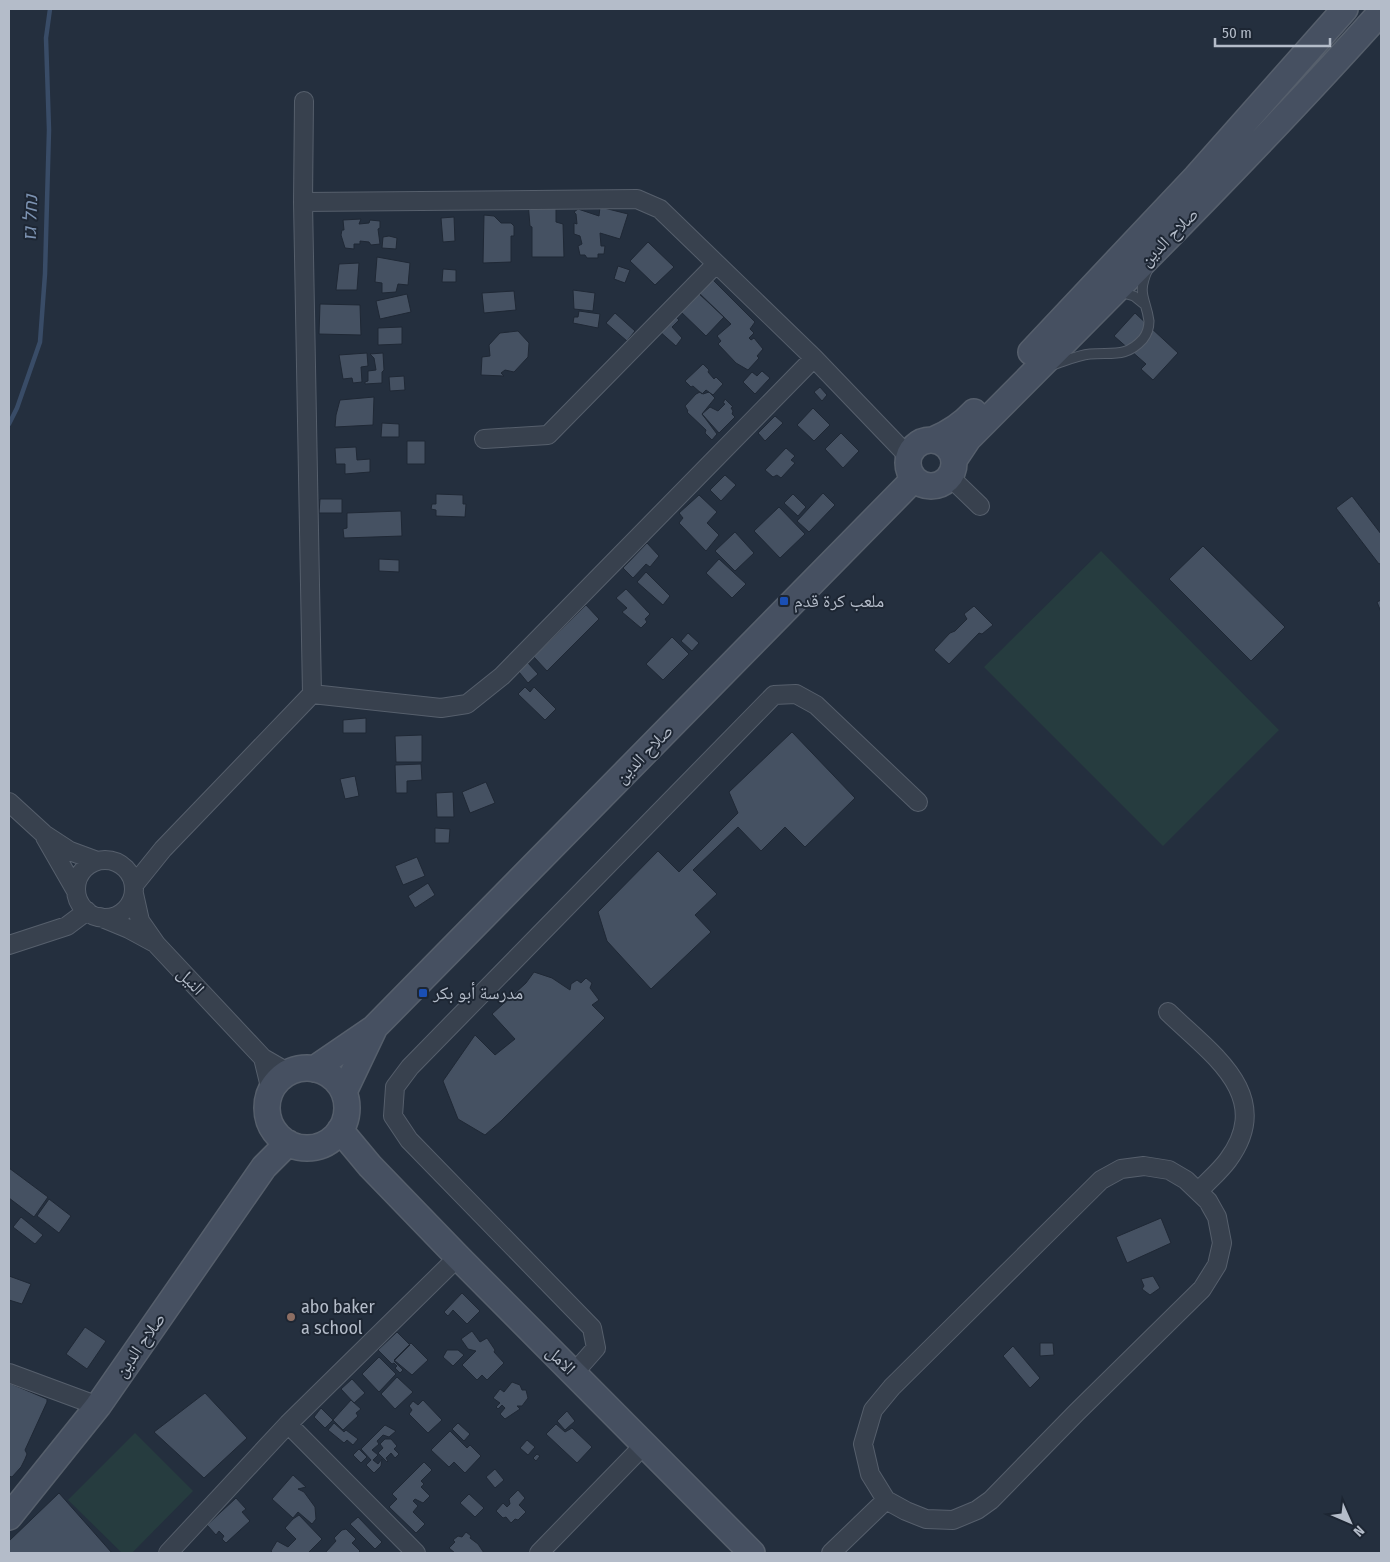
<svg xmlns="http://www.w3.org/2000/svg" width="1390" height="1562" viewBox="0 0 1390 1562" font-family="'Fira Sans Condensed','Noto Naskh Arabic',Heebo,sans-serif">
<rect width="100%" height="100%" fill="#242f3e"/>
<!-- green -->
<path fill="#263c3f" d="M1101,551L1279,730L1163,846L984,667Z
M135,1433L193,1491L132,1553H122L68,1500Z"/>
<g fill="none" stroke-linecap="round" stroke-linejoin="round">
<!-- stream -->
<path stroke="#394c67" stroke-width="4.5" d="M9,424L17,408L40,342L45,274L49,130L46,38L50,9"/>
</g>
<!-- building -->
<path fill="#455162" stroke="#1f2835" d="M528,202L556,205V222L563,224L564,257H532V227L530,226Z
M600,207L628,214L620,239L600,233L601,246H605L604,254H598V258H587L585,255H580L578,246L582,244L580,236L574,234V223L577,224L576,214L574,212L578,209L599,216Z
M484,215L494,216L501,223H511L514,226V236H511V262L483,263Z
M454,217L455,241L443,242L441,218Z
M361,219L359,224L369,223L370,220L380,221V228L378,229L380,244L371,245L369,242L360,241V244H354V249L345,248L341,235L342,230H344L343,220Z
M389,236L397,238L396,249L382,248L383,237Z
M648,242L674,267L655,285L630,261Z
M377,257L410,263L408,285L398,284L396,292L382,293V283L375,282Z
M359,263L357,290H336L339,264Z
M618,266L630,270L625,283L614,279Z
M443,269L456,270V282H442Z
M709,276L755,322L750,329L754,333L749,338L751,340L754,338L763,349L757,356L759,358L748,370L736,363L718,344L721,341L717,336L731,324L695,289Z
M573,290L595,293L593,311L574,309Z
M514,291L516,310L484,313L482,293Z
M697,292L724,317L706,336L679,310Z
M407,294L411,312L380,319L376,301Z
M320,304L360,305L361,335L319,334Z
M579,311L600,314L598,328L573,323L574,317H578Z
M615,313L635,331L627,341L606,323Z
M1135,313L1178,353L1153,380L1141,369L1146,364L1114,336Z
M674,315L679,320L672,327L682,338L676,346L658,330Z
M402,327V344L378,345V328Z
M518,331L529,343L528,357L514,372L505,370L501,373L504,376L481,375L482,357L490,356L489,345L500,333Z
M367,353L368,366L361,367L362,382L353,383L352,378L343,379L339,355Z
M383,353L384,370L382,372V383L365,384V382L368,381V371L376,370L374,358L370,354Z
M703,364L709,370L708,372L714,379L716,377L723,384L713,395L706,390L702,394L693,386L691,387L685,381Z
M762,371L770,378L755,394L743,382L752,372L757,376Z
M404,376L405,390L390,391L389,377Z
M820,387L827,395L822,401L814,392Z
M700,392L703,394L709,392L715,398L702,414L717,434L712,440L705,433L706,430L687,412L688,411L685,406L696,394Z
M374,397L373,425L335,427L336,415L340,400Z
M725,399L733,407L731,408L733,411L732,414L735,417L719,433L702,414L710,407L718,411L725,404L723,403Z
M813,408L830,425L814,441L797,425Z
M775,416L783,423L765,441L758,433Z
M382,423L399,424V437H381Z
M841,433L859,451L843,468L825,449Z
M407,441H425V464H407Z
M356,447L357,460L370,459V472L345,474V464H336L335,448Z
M786,448L795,456L791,460L795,463L781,478L777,475L773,477L765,470Z
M725,475L736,485L721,501L710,490Z
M823,493L835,505L809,532L797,521Z
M436,494L463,495V504H466L465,517L436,516V510L431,509L432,504H436Z
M793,494L806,507L798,516L784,503Z
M699,495L717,512L707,523L719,535L706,551L679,523L683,518L679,513Z
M1352,496L1381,534V563L1379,564L1336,508Z
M320,499H342V513H319Z
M779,507L805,534L780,558L754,531Z
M401,511L402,536L344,538L343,529L347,528V513Z
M735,532L754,553L735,571L715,551Z
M647,543L659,556L650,567L646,564L633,578L623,568Z
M1203,546L1285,627L1251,661L1169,579Z
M379,559L399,560V572L379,571Z
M719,559L746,584L732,598L706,573Z
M646,572L670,596L663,605L637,582Z
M626,589L650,614L645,619L647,622L641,628L622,612L627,608L616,598Z
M1381,600V612L1377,602Z
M586,605L599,619L547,671L534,657Z
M974,606L993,625L982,634L979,633L949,664L934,650L950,633L955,631L967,619L964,614Z
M688,633L699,643L692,651L681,641Z
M672,637L689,654L663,680L646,664Z
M528,663L538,674L528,683L519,672Z
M525,687L530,692L534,687L556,709L545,720L518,694Z
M366,718V733H343V720Z
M792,732L855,798L805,847L785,827L761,851L738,827L693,870L717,894L695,915L711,932L651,989L607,941L598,912L658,851L679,872L738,813L729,792Z
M422,735V762H396L395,736Z
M421,764L422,780L407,781V793H396L395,765Z
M355,776L359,796L345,799L340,779Z
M486,782L495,803L470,813L462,792Z
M453,792L454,817H437L436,793Z
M435,828L450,829L449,843H435Z
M417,857L425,876L403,885L395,866Z
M428,883L435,895L415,908L408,896Z
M534,972L552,978L570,990L571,984L577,980L581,983L586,978L592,983L590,988L599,1000L592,1005L605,1018L501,1121L485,1135L458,1119L443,1081L475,1035L495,1055L515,1039L492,1014L526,983Z
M9,1168L48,1197L34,1217L9,1198Z
M49,1199L71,1216L59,1233L37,1216Z
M21,1217L43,1235L35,1244L13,1227Z
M1161,1218L1171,1243L1127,1263L1116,1237Z
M9,1276L31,1284L22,1304L9,1300Z
M1153,1276L1160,1288L1150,1295L1142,1289L1144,1286L1141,1279Z
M462,1293L480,1311L467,1324L453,1310L448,1316L444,1312Z
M85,1327L106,1341L87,1369L66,1354Z
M472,1331L480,1342L487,1338L495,1350L494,1352L504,1363L487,1380L482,1375L477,1380L462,1365L476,1351L468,1349L461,1339Z
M397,1332L410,1345L394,1361L403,1370L400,1373L395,1368L397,1366L394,1363L392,1364L378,1350Z
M411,1343L428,1360L412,1375L394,1360Z
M1040,1343H1053L1054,1355L1040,1356Z
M1013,1346L1040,1378L1030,1388L1003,1356Z
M447,1350H458L464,1355L453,1366L443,1357Z
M379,1357L396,1374L379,1392L362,1374Z
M397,1377L413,1392L395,1409L381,1394Z
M352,1379L365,1393L354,1403L341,1389Z
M512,1382L520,1385L522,1390H526L528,1398L522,1406H517L520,1409L505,1419L500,1414L505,1408L502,1405L498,1409L496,1407L500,1403L493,1398L500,1389L504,1392Z
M9,1383L47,1399V1402L25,1450L27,1454L25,1459L21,1467L12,1477L9,1476Z
M205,1393L247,1438L204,1478L154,1432Z
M351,1400L361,1409L356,1413L358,1416L343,1430L333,1420Z
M423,1400L442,1420L428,1433L409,1414L412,1410L409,1406L413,1401L418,1405Z
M321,1408L333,1420L325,1428L314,1417Z
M567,1411L575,1421L565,1430L557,1421Z
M334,1423L344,1432L346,1430L358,1439L353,1445L347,1440L344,1443L328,1430Z
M458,1423L470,1434L464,1441L452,1429Z
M556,1424L565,1432L572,1428L592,1447L577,1463L546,1434Z
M385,1425L396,1431L389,1437L383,1435L377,1441L379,1444L372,1450L378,1455L373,1460L378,1464L382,1459L381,1466L374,1473L366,1465L371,1460L361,1449Z
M450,1431L467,1448L470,1445L481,1456L465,1473L454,1462L449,1467L431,1450Z
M385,1439H391L397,1446L394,1449L399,1454L395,1458L391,1453L386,1458L388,1461L387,1462L378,1453L383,1448L380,1444Z
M527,1440L535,1447L528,1455L520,1448Z
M359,1449L367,1457L361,1463L353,1455Z
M537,1454L540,1456L536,1461L533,1458Z
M424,1462L432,1470L421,1481L424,1484L421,1487L430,1496L423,1503L415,1499L413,1501L418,1506L413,1512L425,1524L416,1533L389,1507L397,1499L392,1494Z
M495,1469L504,1480L495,1488L486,1477Z
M293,1475L306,1487L298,1489L304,1492L315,1507L316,1519L312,1524L298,1512L293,1518L272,1499Z
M518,1490L525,1498L519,1505L526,1512L518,1520L515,1519L511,1523L506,1517L503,1518L496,1511L503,1503L507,1507L510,1504L509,1499Z
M59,1493L112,1553H9V1541Z
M469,1494L484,1508L475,1517L460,1503Z
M236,1498L246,1509L242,1512L250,1521L226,1543L222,1539L224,1536L219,1531L216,1535L207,1525Z
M299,1515L322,1539L308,1553H273L271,1551L277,1541L288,1547L296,1539L285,1528L293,1519Z
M358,1517L382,1542L375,1549L350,1524Z
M346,1529L356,1539L352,1543L360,1551L358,1553H325L336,1541L334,1538L342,1530Z
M466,1532L471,1536L470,1538L478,1544L484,1553H455L449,1548L455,1542L453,1540L458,1536L462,1537Z"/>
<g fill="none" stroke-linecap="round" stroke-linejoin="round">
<defs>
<path id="lane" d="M1120,292L1134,296L1144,304
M1053,365C1065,361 1078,355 1090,354C1112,352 1126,358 1143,339C1147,334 1149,328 1149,321C1146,298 1136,295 1148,269"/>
<path id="street" d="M303,202L637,199L660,209L814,358L909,457
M484,439L548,435L716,264
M950,477L980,506
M312,694L441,708L467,704L502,676L814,358
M9,802L44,834L70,851L97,861
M45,837L76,891
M76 889a29 29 0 1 1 58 0a29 29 0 1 1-58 0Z
M134,885L163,849L312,694L303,202L304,101
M134,894L140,921L156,944L263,1058L289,1073
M100,917L129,929L153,942
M9,945L67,926L87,911
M1168,1012C1210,1053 1276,1095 1228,1160C1220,1171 1208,1181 1199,1191
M263,1058L271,1091
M1144,1166L1169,1170L1186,1180L1208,1201L1217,1217L1222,1243L1217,1265L1202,1289L1077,1412L991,1500L977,1510L953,1520L926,1519L906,1511L886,1500L870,1474L863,1444L873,1410L892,1387L1101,1180L1121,1169Z
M9,1373L98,1406
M574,1373L596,1348L592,1328L409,1140L393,1116L395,1087L410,1067L774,695L796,694L816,705L918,802
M288,1424L416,1553
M168,1553L288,1424L458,1257
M539,1553L645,1444
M831,1553L886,1500"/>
<path id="secondary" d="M1031,352L1196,177L1345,9
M908 463a23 23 0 1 1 46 0a23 23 0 1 1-46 0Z
M933,440C950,433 962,425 974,412
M954,460L968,439C1108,298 1249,159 1381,12
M267 1108a40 40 0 1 1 80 0a40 40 0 1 1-80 0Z
M314,1069L374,1028L914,479
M344,1092L374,1029
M340,1130L370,1166L458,1257L752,1553
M9,1517L98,1406L264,1167L288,1143"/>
</defs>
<!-- lane casing -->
<use href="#lane" stroke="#565f6c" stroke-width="11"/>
<!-- street casing -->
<use href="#street" stroke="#565f6c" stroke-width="20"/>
<!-- secondary casing -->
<use href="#secondary" stroke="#565f6c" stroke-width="28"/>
<!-- lane -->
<use href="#lane" stroke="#38414e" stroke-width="9"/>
<!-- street -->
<use href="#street" stroke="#38414e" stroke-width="18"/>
<!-- secondary -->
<use href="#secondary" stroke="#465061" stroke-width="25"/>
</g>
<!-- markers -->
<g fill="#1a4fb4" stroke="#1d2633" stroke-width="2">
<rect x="779" y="596" width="10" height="10" rx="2.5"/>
<rect x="418" y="988" width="10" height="10" rx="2.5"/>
</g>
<circle fill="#8d6e63" stroke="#1d2633" stroke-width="2" cx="291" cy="1317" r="5"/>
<g text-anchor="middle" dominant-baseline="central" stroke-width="4" stroke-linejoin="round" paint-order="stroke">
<!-- street labels -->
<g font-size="18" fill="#b4bcc9" stroke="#1d2633">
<text transform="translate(1169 237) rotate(-45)">صلاح الدين</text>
<text transform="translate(644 754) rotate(-46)">صلاح الدين</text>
<text transform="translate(191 981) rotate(47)">النيل</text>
<text transform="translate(140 1345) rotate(-55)">صلاح الدين</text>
<text transform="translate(561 1360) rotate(45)">الامل</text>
</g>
<!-- poi labels -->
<g font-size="18" fill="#b4bcc9" stroke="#1d2633" text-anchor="start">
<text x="794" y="601">ملعب كرة قدم</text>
<text x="433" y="993">مدرسة أبو بكر</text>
<text x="301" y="1307">abo baker<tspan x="301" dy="21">a school</tspan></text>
</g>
<!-- water labels -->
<g font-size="19" font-style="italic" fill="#7c92b1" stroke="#1d2633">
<text transform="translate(30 218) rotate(-88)">נחל גז</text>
</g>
</g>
<!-- border -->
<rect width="1390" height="1562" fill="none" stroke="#b4bcc9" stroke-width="20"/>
<!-- north arrow -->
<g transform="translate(1350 1522) rotate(135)" stroke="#1d2633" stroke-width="4" paint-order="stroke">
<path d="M0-4L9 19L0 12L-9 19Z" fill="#b4bcc9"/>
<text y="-8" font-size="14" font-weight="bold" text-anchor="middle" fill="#b4bcc9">N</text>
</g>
<!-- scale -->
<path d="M1215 38v8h115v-8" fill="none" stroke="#b4bcc9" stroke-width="2.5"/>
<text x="1222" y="38" font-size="15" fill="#b4bcc9" stroke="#1d2633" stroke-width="4" paint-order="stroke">50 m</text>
</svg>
